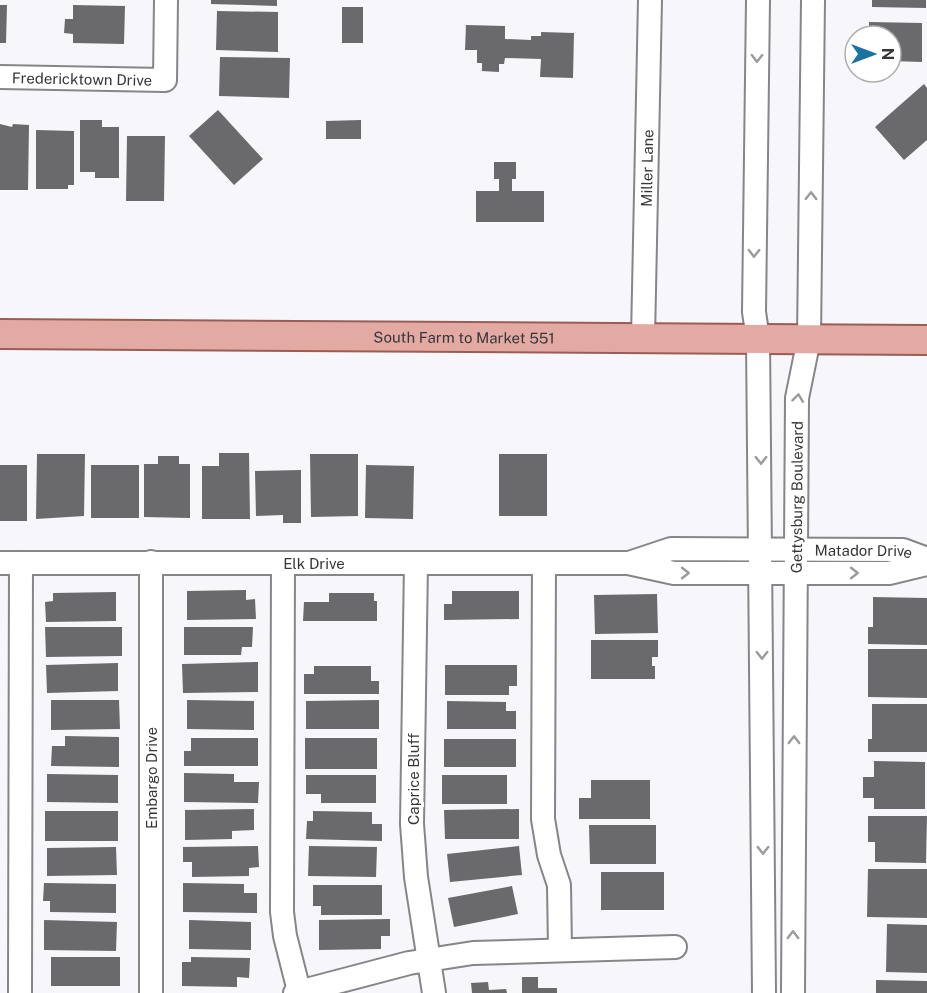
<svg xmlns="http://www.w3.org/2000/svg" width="927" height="993" viewBox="0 0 927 993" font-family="'Public Sans',sans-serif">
<rect width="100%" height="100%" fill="#f7f6fa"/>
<!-- building -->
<path fill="#6a696c" d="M211,0H277V6L211,4Z
M872,0H926V8L872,7Z
M0,5H7L6,43H0Z
M73,5L125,6L124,44L73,43V34L64,33L65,19H73Z
M342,7H363V43H342Z
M217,11L278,12V52L216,50Z
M869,22L922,23V62L891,61V36H869Z
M466,25L505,26V39L531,40V36H541V32L574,33L573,78L540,77L541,59L505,58L504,64H499V72L482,71V63H477V50H465Z
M220,57L290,58L289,98L219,96Z
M924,84L927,88V140L904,160L875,127Z
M218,110L263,159L234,185L189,136Z
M80,120H102V127H119V178H95V172H80Z
M361,120V139H326V121Z
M0,124L12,127L13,124L29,125L28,190H0Z
M36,130L74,131V185H68V189H36Z
M127,136H165L164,201H126Z
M494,162H516V179H512V191H544V222H476V191H499V179H494Z
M219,453H249L250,519H202V466H219Z
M37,454H85L84,516L36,519Z
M310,454H358V516L311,517Z
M499,454H547V516H499Z
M158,456H179V464H190V518L144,517V464H158Z
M0,465H27V521H0Z
M91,465H139V518H91Z
M366,465L414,466L413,519L365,518Z
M301,470V523H283V515L256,516L255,471Z
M246,590V600L255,599L256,619L187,620V591Z
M452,591H519V619L444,620V604H452Z
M116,592V621L46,622L45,602L53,601V593Z
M329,593H374V601H377V621H303L304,602H329Z
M657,594L658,633L595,634L594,595Z
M873,597L927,598V645L868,644V627H873Z
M45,627H122V656L46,657Z
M184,627H253L252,647H242L241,655H184Z
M591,640H658V657H652V666H655V679H591Z
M868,649H927V698L868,697Z
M258,662V692L183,693L182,664Z
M118,663V691L47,693L46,665Z
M445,665H517V686H509V695H445Z
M314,666H371V681H379V694H304V674H314Z
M51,700H119L120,729L51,730Z
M187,700L254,701V730L187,729Z
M379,700V729H306V701Z
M447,701L506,702V711H516V729H447Z
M872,704H927V752H868V739H872Z
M65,736L119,737V767L51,766L52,746H65Z
M191,738H258V766H184V751H191Z
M305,738H377V769H305Z
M444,739H516V767H444Z
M874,761L925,762V809H874V798H863V777H874Z
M184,773L234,774V782H259L258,803L184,802Z
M47,774L118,775V803L47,802Z
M306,775H376V803H321V794H306Z
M442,775H507V804H442Z
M591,780H650V819H579V798H591Z
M254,809V830L232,831V839L185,840V810Z
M519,809V839H445L444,810Z
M45,811H118V841H45Z
M313,811L372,812V824H382V841L306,839L307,821H313Z
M868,816H927L926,863L875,862V842H868Z
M589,825H656V864H590Z
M258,846L259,867L249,868V876L192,877V862H183V847Z
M309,846L377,847L376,877L308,876Z
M519,846L522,875L450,882L447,854Z
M116,847L117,875L47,876V848Z
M868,869H927V918L867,917Z
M601,872H664V910H601Z
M44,883L116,884V913L50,912V901H43Z
M183,883L244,884V893H257V913L183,912Z
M313,885H382V915H321V906H313Z
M512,886L518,914L454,927L448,898Z
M390,919V936H381V949L319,950V920Z
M44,920L117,922L116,951L44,950Z
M189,920L251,922V950L189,949Z
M887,924L927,925V973L886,972Z
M51,957H120V986H51Z
M191,957L250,958L249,978L237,977V987L182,986V962H191Z
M522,977H538V988H557V993H522Z
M876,980L927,981V993H876Z
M488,982L489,990L506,989L507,993H472L471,983Z"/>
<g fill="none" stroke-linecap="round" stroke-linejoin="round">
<defs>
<g id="minor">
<path d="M758,0L754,312L758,339L764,993"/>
<path id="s1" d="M0,77L165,80L166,0"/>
<path id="s2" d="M643,338L650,0"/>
<path id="s3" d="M0,563H628L674,573H889L927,564"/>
<path d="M283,563L282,912L285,936L299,991"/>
<path d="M416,563L412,824L416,877L434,993"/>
<path d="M544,563L543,819L549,855L559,885L560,949"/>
<path id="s4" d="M629,563L671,549L903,550L927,559"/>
<path d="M20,993L21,563"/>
<path d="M151,993V562"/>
<path d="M295,993L409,963L473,953L675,947"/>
<path id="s5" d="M793,993L797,398L809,339L813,0"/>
</g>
<g id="major">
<path id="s6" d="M0,334L927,340"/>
</g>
</defs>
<!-- minor casing -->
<use href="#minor" stroke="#868588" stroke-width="26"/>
<!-- major casing -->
<use href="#major" stroke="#9a5d55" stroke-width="32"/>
<!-- minor -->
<use href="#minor" stroke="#fff" stroke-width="22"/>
<!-- major -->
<use href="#major" stroke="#e3aaa3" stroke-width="28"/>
</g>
<!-- one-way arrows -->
<defs><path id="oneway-chevron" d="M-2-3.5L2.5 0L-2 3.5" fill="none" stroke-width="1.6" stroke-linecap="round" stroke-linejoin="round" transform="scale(1.5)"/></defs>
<g stroke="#9b9a9c">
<use href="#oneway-chevron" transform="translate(757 58) rotate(91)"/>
<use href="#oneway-chevron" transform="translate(811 196) rotate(-89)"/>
<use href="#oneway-chevron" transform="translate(754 253) rotate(91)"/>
<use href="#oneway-chevron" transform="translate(798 398) rotate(-83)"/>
<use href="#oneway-chevron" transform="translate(761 460) rotate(89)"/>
<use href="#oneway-chevron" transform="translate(685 573)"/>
<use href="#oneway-chevron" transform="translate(854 573)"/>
<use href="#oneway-chevron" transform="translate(762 655) rotate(90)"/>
<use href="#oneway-chevron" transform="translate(794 740) rotate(-90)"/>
<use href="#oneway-chevron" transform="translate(763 850) rotate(90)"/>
<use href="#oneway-chevron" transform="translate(793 935) rotate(-90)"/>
</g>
<g text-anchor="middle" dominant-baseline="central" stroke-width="6" stroke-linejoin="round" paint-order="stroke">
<!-- street labels -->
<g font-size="15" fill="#373638" stroke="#fff">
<text stroke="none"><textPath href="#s1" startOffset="82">Fredericktown Drive</textPath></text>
<text stroke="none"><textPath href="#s2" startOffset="170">Miller Lane</textPath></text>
<text stroke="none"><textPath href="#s6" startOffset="464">South Farm to Market 551</textPath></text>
<text stroke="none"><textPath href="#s5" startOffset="496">Gettysburg Boulevard</textPath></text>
<text stroke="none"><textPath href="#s4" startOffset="237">Matador Drive</textPath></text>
<text stroke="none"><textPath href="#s3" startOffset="314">Elk Drive</textPath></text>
<text transform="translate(151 778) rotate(-90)">Embargo Drive</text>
<text transform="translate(413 779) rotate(-90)">Caprice Bluff</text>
</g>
</g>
<!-- north arrow -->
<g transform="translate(873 54) rotate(90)"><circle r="28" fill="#ffffff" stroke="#afafaf" stroke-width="1.5"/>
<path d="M0-4.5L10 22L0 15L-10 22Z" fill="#1a72a2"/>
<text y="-9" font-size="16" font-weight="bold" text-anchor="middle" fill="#373638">N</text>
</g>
</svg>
